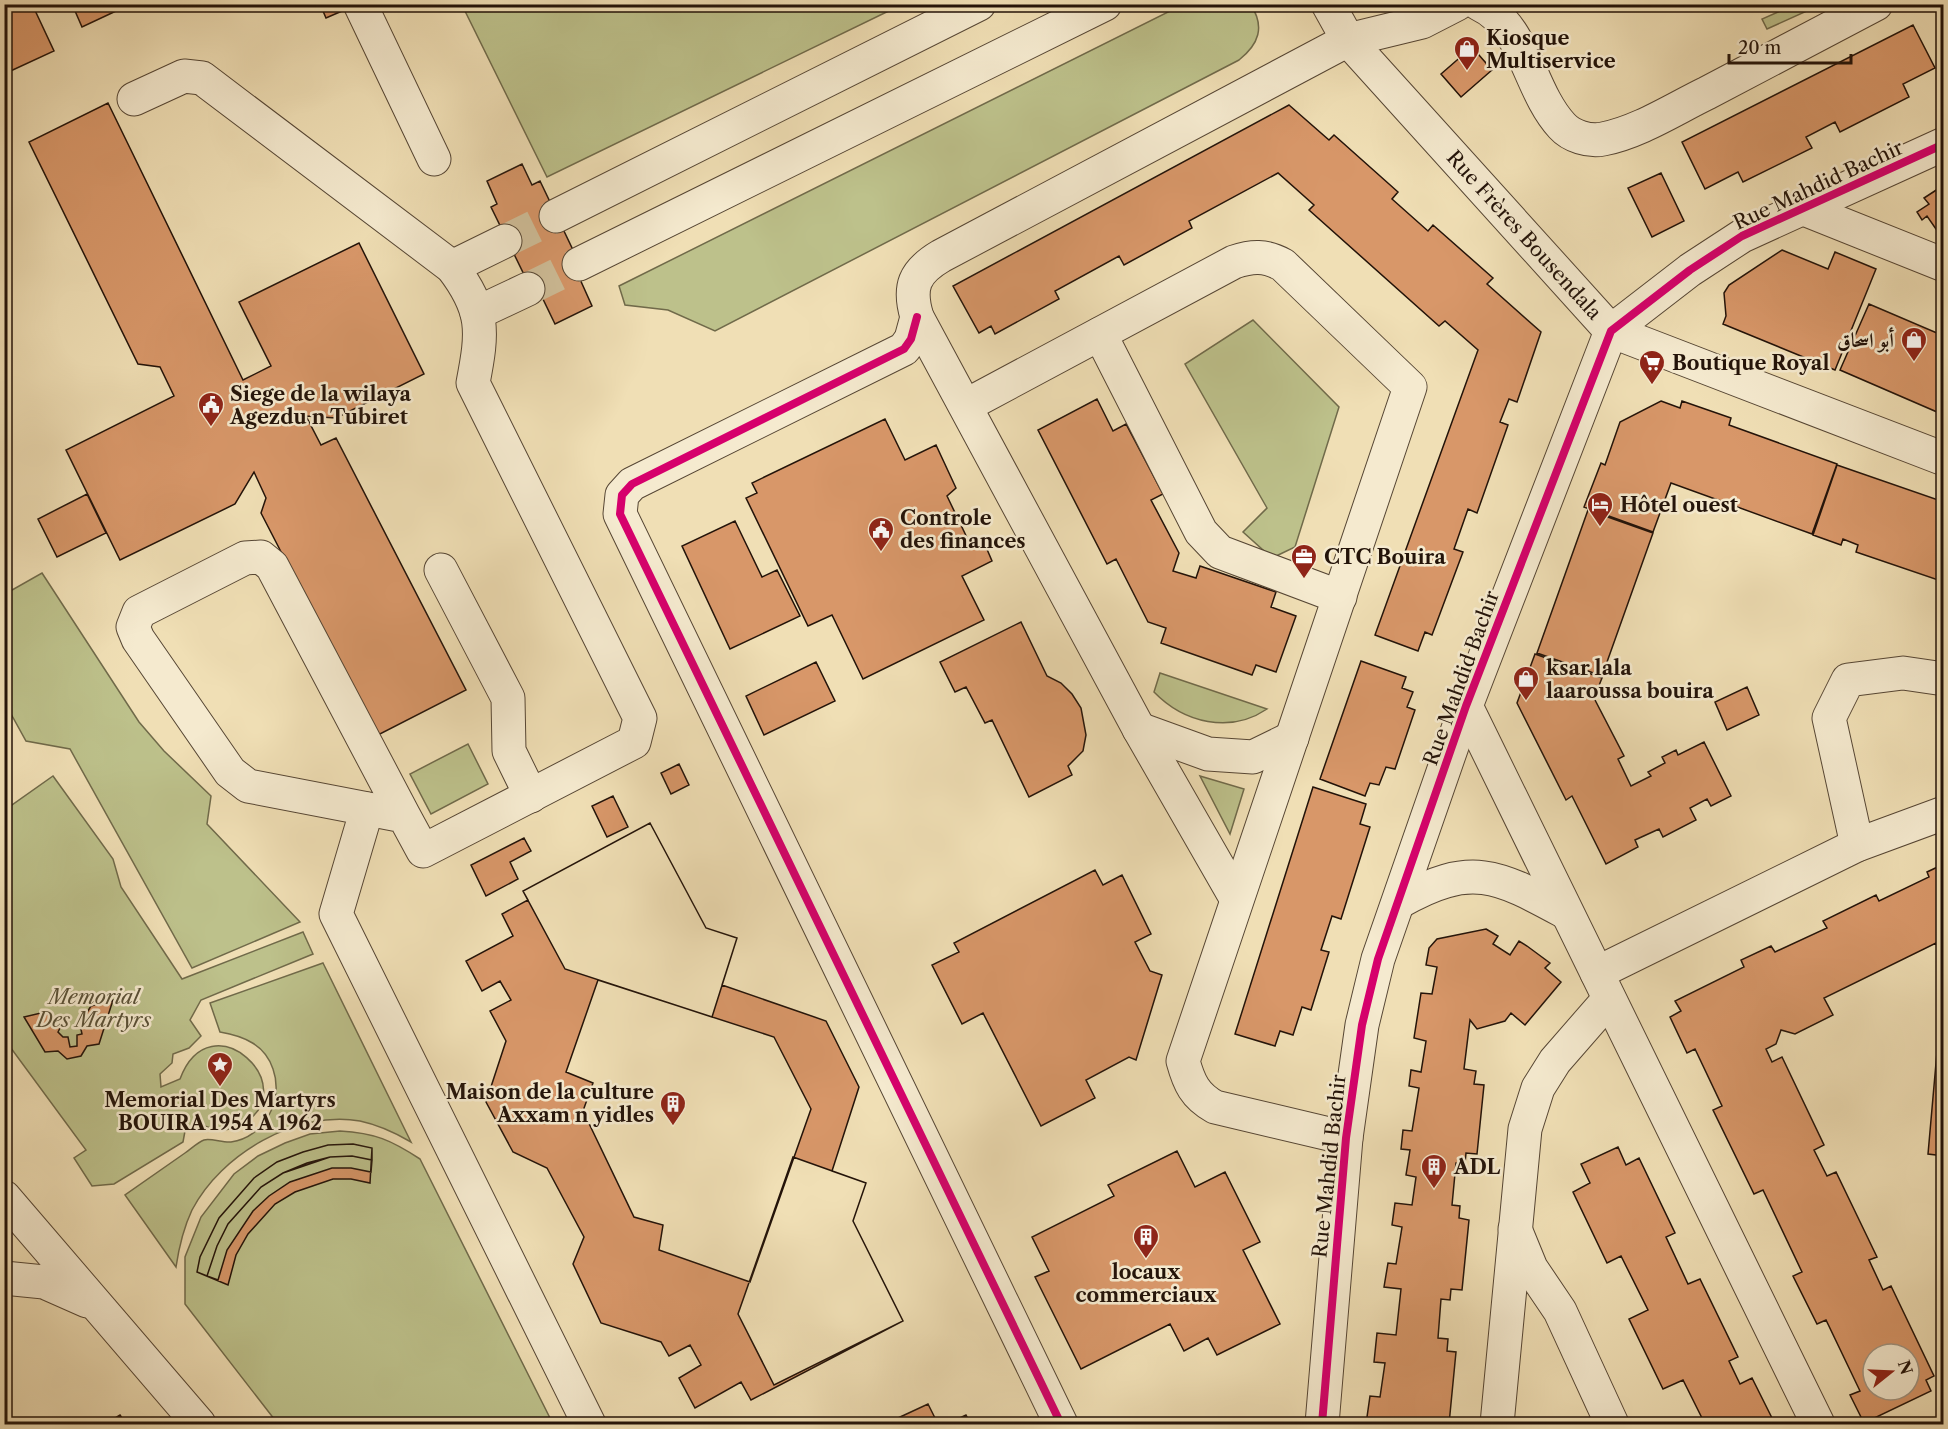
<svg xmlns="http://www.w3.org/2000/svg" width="1948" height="1429" viewBox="0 0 1948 1429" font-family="'Libre Caslon Text',Amiri,serif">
<rect width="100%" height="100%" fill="#f0dfb5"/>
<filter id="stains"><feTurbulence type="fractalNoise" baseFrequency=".00333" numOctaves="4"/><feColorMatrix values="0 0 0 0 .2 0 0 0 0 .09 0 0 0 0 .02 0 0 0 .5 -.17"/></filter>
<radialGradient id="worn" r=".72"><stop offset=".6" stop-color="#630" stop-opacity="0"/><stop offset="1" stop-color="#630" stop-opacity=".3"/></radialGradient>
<!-- green -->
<path fill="#bdc18b" stroke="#706a4a" stroke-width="1.5" d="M1184,4L1251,5C1265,27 1259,44 1239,60L715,331L668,310L625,305L619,286Z
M462,5H901L547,177Z
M1794,5H1820L1767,29L1762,19Z
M1253,320L1339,407L1295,547L1272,558L1243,532L1267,508L1185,364Z
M42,573L139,722L164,751L211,796L207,824L300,922L192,968L70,749L26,741L5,703V594Z
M1160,673L1267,709C1230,734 1184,723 1154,692Z
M468,744L488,784L431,814L410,774Z
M53,776L113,859L121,887L182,979L303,932L313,954L201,1000L190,1020L201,1036L189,1048L173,1054L172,1063L160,1074L161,1087L180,1079C211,997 306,1089 242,1124C227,1133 213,1131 198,1123L185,1131L183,1142L114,1184L92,1186L74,1158L86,1150L5,1040V810Z
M1200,776L1244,789L1230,834Z
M323,963L411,1142C394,1132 379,1125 360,1121C296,1110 221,1154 192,1210C183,1229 179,1247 176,1267L125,1195C145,1181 165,1167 185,1153C191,1149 198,1142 204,1140C211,1138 223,1143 231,1142C265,1137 284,1100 273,1069C265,1045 244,1036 220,1032L210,1003Z
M340,1131C375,1133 391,1140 420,1159L553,1424H278L185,1304V1257L201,1217L234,1174L258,1156L285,1143L310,1134Z"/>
<!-- building -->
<path fill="#d89769" stroke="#231309" stroke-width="1.5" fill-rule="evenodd" d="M17,4H32L54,51L4,74V11Z
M72,4H131L82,27Z
M320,4H339L342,11L326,18Z
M1913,25L1935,68L1903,84L1909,97L1840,132L1835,122L1806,137L1812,148L1743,182L1738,172L1705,189L1682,142Z
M1472,47L1492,70L1461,97L1441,74Z
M108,103L243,380L271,366L239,302L359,243L424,374L336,418L306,416L321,445L336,438L466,690L376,736L261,513L266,498L254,472L235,504L120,560L66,450L174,396L160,367L138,364L29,142Z
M1289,105L1329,140L1334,135L1398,192L1392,199L1428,231L1433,225L1493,278L1487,284L1541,332L1517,402L1509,399L1500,422L1508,425L1477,513L1468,509L1454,549L1463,552L1432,635L1425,632L1418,651L1375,635L1478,350L1445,321L1439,326L1309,210L1314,205L1278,173L1189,221L1192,228L1124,265L1119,256L1055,291L1059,299L995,334L991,326L979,333L953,286Z
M522,164L532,185L540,181L585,275L579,277L592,306L555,324L540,293L534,295L491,207L497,204L487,181Z
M1661,173L1684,221L1652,237L1628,188Z
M1944,185V228L1938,232L1927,216L1922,220L1917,212L1929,204L1924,198Z
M1782,250L1828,269L1835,252L1876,269L1835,370L1723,324L1726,316L1724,293L1729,285Z
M1869,304L1944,336V415L1840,370Z
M1097,399L1113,431L1126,424L1163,494L1151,500L1179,553L1173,571L1196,578L1200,566L1276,592L1271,607L1296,616L1276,672L1256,665L1252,675L1161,643L1166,628L1148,622L1116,559L1107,564L1038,430Z
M1661,401L1680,408L1682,401L1731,418L1729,425L1837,464L1812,534L1671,483L1653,532L1584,507L1601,463L1605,465L1620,422Z
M885,419L905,460L936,445L956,488L947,496L971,546L983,540L992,561L962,576L984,620L863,679L832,615L808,626L746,498L757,493L752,483Z
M1837,465L1944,502V582L1856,552L1858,545L1843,539L1841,545L1813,535Z
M87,494L106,533L57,557L38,519Z
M1588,510L1653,533L1602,676L1537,653Z
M735,521L762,577L777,570L800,616L730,649L682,546Z
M1021,622L1047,676L1061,683L1072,694L1081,708L1086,735L1083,751L1068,766L1072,775L1029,797L992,720L985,723L966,687L955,692L940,662Z
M1535,654L1602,678L1594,698L1624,756L1618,759L1631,786L1651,776L1648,772L1665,763L1662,757L1676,750L1678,755L1704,742L1731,796L1711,806L1707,799L1690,808L1696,820L1663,837L1659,829L1635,840L1638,847L1606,864L1572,796L1566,800L1517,703Z
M1361,661L1406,677L1402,688L1413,692L1407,707L1415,710L1395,769L1386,767L1379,785L1370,783L1365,796L1320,779Z
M816,662L835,701L764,735L746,696Z
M1747,687L1759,715L1727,730L1715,702Z
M679,764L689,785L671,794L661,773Z
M1313,787L1366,804L1360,824L1370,827L1341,919L1332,916L1321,950L1329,952L1311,1010L1302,1007L1293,1035L1280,1031L1275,1046L1235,1034Z
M613,796L628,827L607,837L592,806Z
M650,823L706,928L737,938L722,985L826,1021L859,1087L832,1171L866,1183L853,1221L903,1321L751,1400L741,1382L695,1408L679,1378L701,1365L690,1345L669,1356L661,1342L601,1323L573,1264L584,1237L547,1168L513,1152L486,1102L506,1041L490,1011L511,1000L500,981L482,991L466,961L513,936L502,914L528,900L523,891Z
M650,823L706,928L737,938L712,1017L565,969L523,891Z
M524,838L531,851L510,862L518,879L486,896L471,865Z
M1944,864V958L1936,943L1824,998L1833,1015L1795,1034L1781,1030L1776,1044L1766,1049L1772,1062L1782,1057L1824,1145L1814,1150L1827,1176L1836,1172L1877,1257L1869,1260L1883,1290L1891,1286L1934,1376L1926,1380L1931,1391L1864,1423L1850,1395L1860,1391L1826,1320L1817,1324L1793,1276L1802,1272L1763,1190L1754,1194L1713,1110L1722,1106L1695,1049L1687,1053L1670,1017L1681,1011L1675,1001L1744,967L1741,960L1771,946L1775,952L1827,928L1823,921L1876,895L1879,901L1929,877L1927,872ZM1873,1354H1909V1390H1873Z
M1095,870L1103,885L1122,875L1151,934L1135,942L1150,971L1162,975L1136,1060L1129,1057L1086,1080L1095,1098L1041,1126L983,1013L962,1024L932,965L959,952L954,943Z
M1486,929L1498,936L1493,944L1510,955L1519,941L1527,946L1550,963L1545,968L1561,982L1525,1025L1511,1013L1505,1021L1477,1029L1470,1020L1464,1069L1476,1071L1474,1084L1484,1085L1477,1154L1466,1153L1465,1164L1456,1163L1452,1205L1460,1206L1459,1218L1469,1220L1462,1290L1451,1289L1450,1300L1441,1299L1438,1338L1448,1339L1447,1351L1456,1352L1449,1424H1366L1370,1396L1380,1397L1385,1363L1374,1362L1377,1333L1396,1335L1401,1289L1384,1287L1388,1263L1396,1264L1402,1227L1392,1225L1395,1203L1412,1205L1416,1177L1406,1175L1410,1150L1401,1149L1403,1130L1412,1131L1419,1088L1409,1086L1411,1070L1421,1072L1426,1041L1414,1038L1421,993L1432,994L1437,967L1426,965L1429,948L1437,939Z
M598,980L774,1037L811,1109L750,1282L659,1250L663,1225L634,1217L583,1111L593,1083L566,1072Z
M113,1000L99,1044L87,1046L81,1056L67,1059L58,1051L45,1052L24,1017L45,1012L53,1019L51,1023L60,1028L58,1032L63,1037H68L70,1047L77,1046V1035L82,1034L80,1025L86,1024V1014L91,1006Z
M1939,1029H1944V1156L1928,1154Z
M353,1144L372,1148L370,1183L351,1179H333L295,1192L275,1204L248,1234L236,1255L228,1285L197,1272L200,1257L219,1218L254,1178L277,1162L303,1152L328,1145Z
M353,1144L372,1148V1160L352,1156L330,1157L283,1173L261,1187L228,1224L217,1246L207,1276L197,1272L200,1257L219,1218L254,1178L277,1162L303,1152L328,1145Z
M1618,1147L1626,1165L1639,1158L1675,1233L1666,1237L1688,1284L1700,1279L1738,1357L1729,1361L1740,1384L1752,1378L1775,1424H1705L1683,1380L1663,1389L1629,1319L1648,1310L1621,1256L1607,1263L1573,1192L1590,1183L1581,1164Z
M1177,1151L1195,1187L1225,1172L1260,1242L1243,1250L1280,1324L1217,1355L1208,1338L1184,1351L1170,1324L1081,1369L1035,1277L1049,1271L1032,1237L1114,1196L1108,1185Z
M352,1156L372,1160L371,1172L351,1168H332L290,1182L269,1196L253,1211L227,1250L218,1280L207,1276L217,1246L228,1224L261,1187L283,1173L307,1163L330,1157Z
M793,1157L866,1183L853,1221L903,1321L774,1385L738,1314Z
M928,1404L938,1424H885Z
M120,1415L126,1424H105Z
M966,1415L971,1424H947Z"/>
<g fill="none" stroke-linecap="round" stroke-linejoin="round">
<!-- minor-tunnel -->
<path stroke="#d1c09b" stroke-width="33" stroke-dasharray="33 16" stroke-linecap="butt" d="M505,241L556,216
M528,289L579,264"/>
<defs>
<g id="minor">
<path d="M360,4L434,159"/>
<path id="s1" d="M1328,4L1348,40L1611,331L1944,459"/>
<path d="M1479,4C1526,26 1528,89 1562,126C1571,136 1589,142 1603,139C1639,132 1674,109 1707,93C1763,63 1820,34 1876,4"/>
<path d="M134,99L184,76L202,78L452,267C485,310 483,331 473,383L640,718L634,742L423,851L404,816L272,566L261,557L245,558L139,612L133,627L138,639L230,772L248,786L404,816"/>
<path d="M1804,209L1944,265"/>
<path d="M556,216L979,4"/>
<path d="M579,264L1105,4"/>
<path d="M452,267L505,241"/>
<path d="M477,313L528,289"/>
<path d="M917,317L911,339L904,349L632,484L622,495L620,514L1061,1424"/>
<path d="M1100,334L1201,532L1220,552L1340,597"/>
<path d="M967,405L1234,262C1252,256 1265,255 1283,265L1410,387L1183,1061C1189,1083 1195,1096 1215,1107L1346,1138"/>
<path d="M441,570L508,698L509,751L531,796"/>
<path d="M1466,706L1818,1424"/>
<path d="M1139,729L1208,754L1253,757L1292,738"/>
<path d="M367,809L336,914L589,1424"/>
<path d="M1857,845L1829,718L1848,680L1903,673L1944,679"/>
<path d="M1236,898L1139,729L917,317C908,287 914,272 941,256L1348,40L1422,22L1457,4"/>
<path d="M1399,902C1471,861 1497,875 1565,912"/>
<path d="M1597,973L1857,845L1944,813"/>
<path d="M4,1197L199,1424"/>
<path d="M1515,1229L1531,1268L1560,1311L1612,1424"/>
<path d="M4,1278L44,1282L87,1301"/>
<path d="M1322,1424L1346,1138L1362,1025L1378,959L1466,706L1611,331L1690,270L1742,236L1944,144"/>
<path d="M1497,1424L1525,1129L1538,1088L1555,1061L1609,999"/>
</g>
</defs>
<!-- minor casing -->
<use href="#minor" stroke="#564634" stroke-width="35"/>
<!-- minor -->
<use href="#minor" stroke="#f5eacf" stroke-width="33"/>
<defs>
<path id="cycleway" d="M917,317L911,339L904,349L632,484L622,495L620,514L1061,1424
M1322,1424L1346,1138L1362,1025L1378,959L1466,706L1611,331L1690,270L1742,236L1944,144"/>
</defs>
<!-- cycleway casing -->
<use href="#cycleway" stroke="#f5eacf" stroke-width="11"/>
<!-- cycleway -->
<use href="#cycleway" stroke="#d6006c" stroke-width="8"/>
</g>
<!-- icons -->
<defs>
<symbol id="shop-pin" viewBox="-11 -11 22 30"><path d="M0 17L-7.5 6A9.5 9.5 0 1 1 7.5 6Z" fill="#8f2418" stroke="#f5eacf"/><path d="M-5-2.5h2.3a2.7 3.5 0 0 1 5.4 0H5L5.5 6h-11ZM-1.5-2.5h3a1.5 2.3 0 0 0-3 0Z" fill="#fff"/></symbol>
<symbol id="supermarket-pin" viewBox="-11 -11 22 30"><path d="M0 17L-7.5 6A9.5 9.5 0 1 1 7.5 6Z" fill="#8f2418" stroke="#f5eacf"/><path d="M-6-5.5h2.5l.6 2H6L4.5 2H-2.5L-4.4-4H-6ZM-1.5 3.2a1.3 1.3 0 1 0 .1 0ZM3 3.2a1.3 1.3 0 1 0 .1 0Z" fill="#fff"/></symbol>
<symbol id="civic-pin" viewBox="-11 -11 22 30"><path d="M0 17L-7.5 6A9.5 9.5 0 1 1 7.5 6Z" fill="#8f2418" stroke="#f5eacf"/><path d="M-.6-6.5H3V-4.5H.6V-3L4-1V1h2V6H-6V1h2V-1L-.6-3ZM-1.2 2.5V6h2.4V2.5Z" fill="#fff"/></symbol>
<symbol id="hotel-pin" viewBox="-11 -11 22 30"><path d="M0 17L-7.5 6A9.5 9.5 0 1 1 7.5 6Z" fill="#8f2418" stroke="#f5eacf"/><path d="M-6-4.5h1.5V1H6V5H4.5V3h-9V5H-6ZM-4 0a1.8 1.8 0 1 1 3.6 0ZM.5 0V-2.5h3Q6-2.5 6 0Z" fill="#fff"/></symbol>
<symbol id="office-pin" viewBox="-11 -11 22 30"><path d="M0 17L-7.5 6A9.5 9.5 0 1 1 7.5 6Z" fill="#8f2418" stroke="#f5eacf"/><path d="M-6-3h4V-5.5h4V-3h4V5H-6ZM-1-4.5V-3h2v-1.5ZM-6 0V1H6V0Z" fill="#fff"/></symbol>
<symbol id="sight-pin" viewBox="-11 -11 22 30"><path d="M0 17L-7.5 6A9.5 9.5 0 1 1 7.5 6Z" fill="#8f2418" stroke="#f5eacf"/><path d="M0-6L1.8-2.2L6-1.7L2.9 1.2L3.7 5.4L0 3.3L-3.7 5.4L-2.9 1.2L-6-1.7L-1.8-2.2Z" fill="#fff"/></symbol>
<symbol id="building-pin" viewBox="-11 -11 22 30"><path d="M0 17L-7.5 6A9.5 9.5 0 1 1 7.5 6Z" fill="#8f2418" stroke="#f5eacf"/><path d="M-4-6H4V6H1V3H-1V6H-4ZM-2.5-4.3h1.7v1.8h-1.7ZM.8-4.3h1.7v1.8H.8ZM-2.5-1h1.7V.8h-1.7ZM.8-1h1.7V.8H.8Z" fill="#fff"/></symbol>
</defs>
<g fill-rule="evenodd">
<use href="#shop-pin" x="1452" y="34" width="30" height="40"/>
<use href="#shop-pin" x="1899" y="325" width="30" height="40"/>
<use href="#supermarket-pin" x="1637" y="348" width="30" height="40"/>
<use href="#civic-pin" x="196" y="390" width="30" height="40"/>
<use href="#hotel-pin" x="1585" y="490" width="30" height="40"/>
<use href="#civic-pin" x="866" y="515" width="30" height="40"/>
<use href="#office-pin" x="1289" y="542" width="30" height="40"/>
<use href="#shop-pin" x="1511" y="664" width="30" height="40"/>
<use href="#sight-pin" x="205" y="1050" width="30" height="40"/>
<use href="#building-pin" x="658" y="1089" width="30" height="40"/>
<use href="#building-pin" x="1419" y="1152" width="30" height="40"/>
<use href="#building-pin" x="1131" y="1222" width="30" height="40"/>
</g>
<g text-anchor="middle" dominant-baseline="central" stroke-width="5" stroke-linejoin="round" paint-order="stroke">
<!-- poi labels -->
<g font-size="20" font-weight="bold" fill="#231309" stroke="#f5eacf" text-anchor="start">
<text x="1486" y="38">Kiosque<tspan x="1486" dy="23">Multiservice</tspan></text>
<text x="1894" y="340" text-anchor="end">أبو اسحاق</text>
<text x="1672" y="363">Boutique Royal</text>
<text x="230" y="394">Siege de la wilaya<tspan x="230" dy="23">Agezdu n Tubiret</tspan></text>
<text x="1620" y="505">Hôtel ouest</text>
<text x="900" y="518">Controle<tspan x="900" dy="23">des finances</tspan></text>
<text x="1324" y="557">CTC Bouira</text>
<text x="1546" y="668">ksar lala<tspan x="1546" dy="23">laaroussa bouira</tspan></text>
<text x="654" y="1092" text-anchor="end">Maison de la culture<tspan x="654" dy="23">Axxam n yidles</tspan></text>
<text x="220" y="1100" text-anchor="middle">Memorial Des Martyrs<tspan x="220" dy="23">BOUIRA 1954 A 1962</tspan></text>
<text x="1454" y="1167">ADL</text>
<text x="1146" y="1272" text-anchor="middle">locaux<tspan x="1146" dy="23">commerciaux</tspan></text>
</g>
<!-- street labels -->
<g font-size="20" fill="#231309" stroke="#f5eacf">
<text transform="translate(1818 185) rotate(-25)">Rue Mahdid Bachir</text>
<text stroke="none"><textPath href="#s1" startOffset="304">Rue Frères Bousendala</textPath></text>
<text transform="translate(1461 678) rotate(-70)">Rue Mahdid Bachir</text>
<text transform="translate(1329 1166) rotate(-84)">Rue Mahdid Bachir</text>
</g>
<!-- park labels -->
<g font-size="20" font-style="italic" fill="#595036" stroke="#f5eacf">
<text x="94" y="997">Memorial<tspan x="94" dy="23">Des Martyrs</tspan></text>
</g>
</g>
<!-- margin -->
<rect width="1948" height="1429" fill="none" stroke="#f0dfb5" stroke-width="24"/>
<rect x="6" y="6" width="1936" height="1417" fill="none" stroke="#231309" stroke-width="3"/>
<rect x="12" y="12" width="1924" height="1405" fill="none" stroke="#231309" stroke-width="1.5"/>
<!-- north arrow -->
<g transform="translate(1891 1372) rotate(72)"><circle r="28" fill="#f5eacf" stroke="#a19480" stroke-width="1.5"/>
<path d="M0-4.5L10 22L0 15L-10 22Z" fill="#8f2418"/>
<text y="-9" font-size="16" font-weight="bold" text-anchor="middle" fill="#231309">N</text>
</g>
<!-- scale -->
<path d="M1729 54v9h122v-9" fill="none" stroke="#231309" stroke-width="3"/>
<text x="1738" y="54" font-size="18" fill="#231309" stroke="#f5eacf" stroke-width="4.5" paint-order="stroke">20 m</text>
<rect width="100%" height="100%" filter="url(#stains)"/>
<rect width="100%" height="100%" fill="url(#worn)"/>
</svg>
